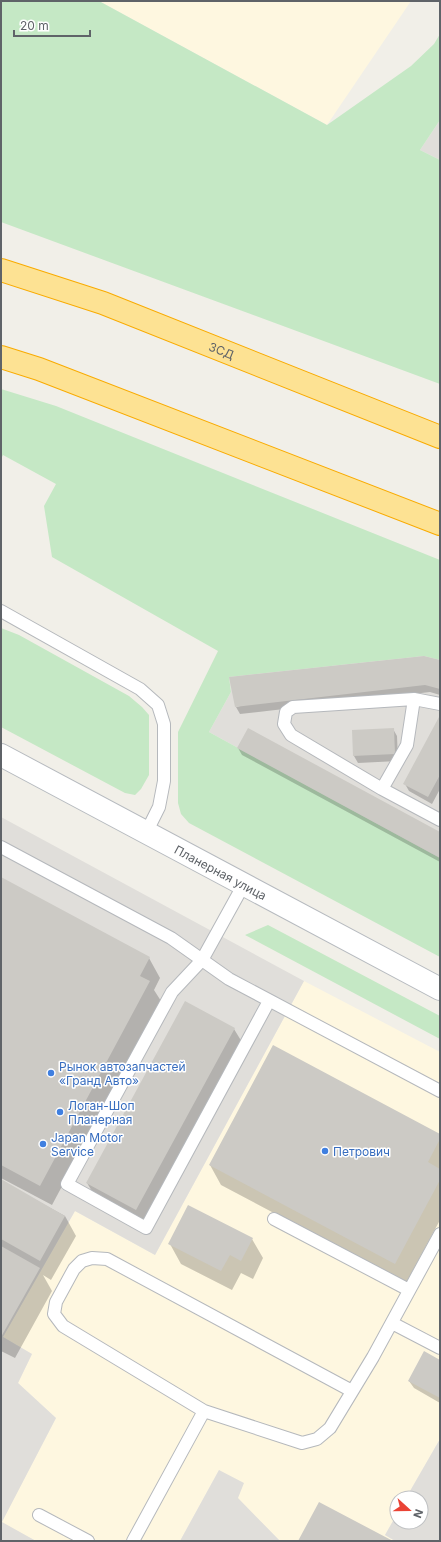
<svg xmlns="http://www.w3.org/2000/svg" width="441" height="1542" viewBox="0 0 441 1542" font-family="Inter,sans-serif">
<rect width="100%" height="100%" fill="#f1efe8"/>
<!-- commercial -->
<path fill="#fef7e0" d="M99,1H411L327,125Z
M304,981L440,1052V1439L406,1498H397V1514L385,1535L395,1541H280L237,1498L219,1470L180,1541H36L1,1523L56,1418L18,1383L32,1354L3,1337L75,1211L155,1255Z"/>
<!-- industrial -->
<path fill="#e0deda" d="M440,120V160L420,150Z
M424,656L440,660V858L209,732L231,692L229,677Z
M1,817L304,981L155,1255L75,1211L3,1337L32,1354L18,1383L56,1418L2,1522L36,1541H1Z
M440,1439V1541H395L385,1535L397,1514V1522H421V1498H406Z
M219,1470L244,1483L238,1498L280,1541H180Z"/>
<!-- green -->
<path fill="#c5e8c5" d="M1,1H99L327,125L411,66L434,44L440,34V120L420,150L440,160V384L1,222Z
M1,389L56,406L440,560V660L424,656L229,677L231,692L209,732L440,858V957L189,823L181,814L178,803V732L218,651L52,557L44,506L56,484L3,455L1,459Z
M1,628L19,635L129,696L142,707L149,715V775L141,789L135,795L125,793L1,727Z
M268,925L440,1016V1039L245,935Z"/>
<!-- shadow -->
<path fill="#0003" d="M440,661V695L430,692L240,714L236,707Z
M440,719V789L432,804L409,791L405,784Z
M393,729L397,736L398,761L358,763L354,756L353,731Z
M238,748L440,833V862L242,755Z
M1,879L149,958L160,978L154,990L161,1001L52,1205L1,1178Z
M234,1029L248,1052L150,1232L101,1206L87,1183Z
M440,1135V1220L406,1283L221,1185L210,1165Z
M1,1181L65,1216L76,1236L51,1280L43,1275L52,1291L15,1358L1,1351Z
M252,1239L263,1258L253,1279L241,1273L232,1290L181,1264L170,1244Z
M440,1361V1403L414,1388L409,1381Z"/>
<!-- building -->
<path fill="#cccac5" d="M424,656L440,660V689L425,685L235,707L229,677Z
M439,717H440V775L428,797L403,784Z
M248,728L440,832V858L237,748Z
M394,728L395,754L353,756L352,730Z
M1,877L150,957L140,976L150,981L40,1186L1,1165Z
M185,1001L235,1028L136,1210L86,1183Z
M273,1045L440,1134V1139L428,1162L440,1169V1180L395,1264L209,1165Z
M1,1179L65,1216L40,1261L1,1239Z
M188,1205L253,1238L241,1261L230,1255L221,1271L168,1244Z
M1,1246L40,1268L1,1337Z
M424,1351L440,1360V1398L408,1381Z
M319,1502L393,1541H298Z"/>
<g fill="none" stroke-linecap="round" stroke-linejoin="round">
<defs>
<path id="service" d="M1,611L140,689L158,705L164,724V781L159,807L146,833
M440,704L414,699L293,707L286,712L284,724L291,735L382,789L440,820
M382,789L407,745L414,699
M1,847L171,938L229,979L440,1091
M244,884L202,960L172,992L67,1184L146,1228L269,1001
M274,1219L409,1290
M392,1323L440,1348
M352,1391L107,1259L92,1258L82,1261L74,1269L56,1302L54,1314L63,1326L204,1411L302,1443L317,1439L330,1428L373,1357L440,1234
M39,1515L88,1541
M133,1541L204,1411"/>
<g id="secondary">
<path id="s1" d="M1,755L440,989"/>
</g>
<g id="motorway">
<path id="s2" d="M1,270L103,303L440,437"/>
<path d="M1,357L39,369L440,524"/>
</g>
</defs>
<!-- service casing -->
<use href="#service" stroke="#b5b8bc" stroke-width="14"/>
<!-- secondary casing -->
<use href="#secondary" stroke="#b6babf" stroke-width="24"/>
<!-- motorway casing -->
<use href="#motorway" stroke="#f9ab00" stroke-width="24"/>
<!-- service -->
<use href="#service" stroke="#fff" stroke-width="12"/>
<!-- secondary -->
<use href="#secondary" stroke="#fff" stroke-width="22"/>
<!-- motorway -->
<use href="#motorway" stroke="#fde293" stroke-width="22"/>
</g>
<!-- markers -->
<g fill="#3f7fe0" stroke="#fff" stroke-width="1.5">
<circle cx="51" cy="1073" r="4"/>
<circle cx="60" cy="1112" r="4"/>
<circle cx="43" cy="1144" r="4"/>
<circle cx="325" cy="1151" r="4"/>
</g>
<g text-anchor="middle" dominant-baseline="central" stroke-width="3" stroke-linejoin="round" paint-order="stroke">
<!-- street labels -->
<g font-size="12" fill="#5f6368" stroke="#fff">
<text stroke="none"><textPath href="#s2" startOffset="235">ЗСД</textPath></text>
<text stroke="none"><textPath href="#s1" startOffset="249">Планерная улица</textPath></text>
</g>
<!-- shop labels -->
<g font-size="12" fill="#366cbe" stroke="#fff" text-anchor="start">
<text x="59" y="1066">Рынок автозапчастей<tspan x="59" dy="14">«Гранд Авто»</tspan></text>
<text x="68" y="1105">Логан-Шоп<tspan x="68" dy="14">Планерная</tspan></text>
<text x="51" y="1137">Japan Motor<tspan x="51" dy="14">Service</tspan></text>
<text x="333" y="1151">Петрович</text>
</g>
</g>
<!-- border -->
<rect width="441" height="1542" fill="none" stroke="#5f6368" stroke-width="4"/>
<!-- north arrow -->
<g transform="translate(409 1510) rotate(111)"><circle r="19" fill="#ffffff" stroke="#bfc1c3"/>
<path d="M0-3L7 15L0 10L-7 15Z" fill="#ea4335"/>
<text y="-6" font-size="11" font-weight="bold" text-anchor="middle" fill="#5f6368">N</text>
</g>
<!-- scale -->
<path d="M14 30v6h76v-6" fill="none" stroke="#5f6368" stroke-width="2"/>
<text x="20" y="30" font-size="12" fill="#5f6368" stroke="#ffffff" stroke-width="3" paint-order="stroke">20 m</text>
</svg>
